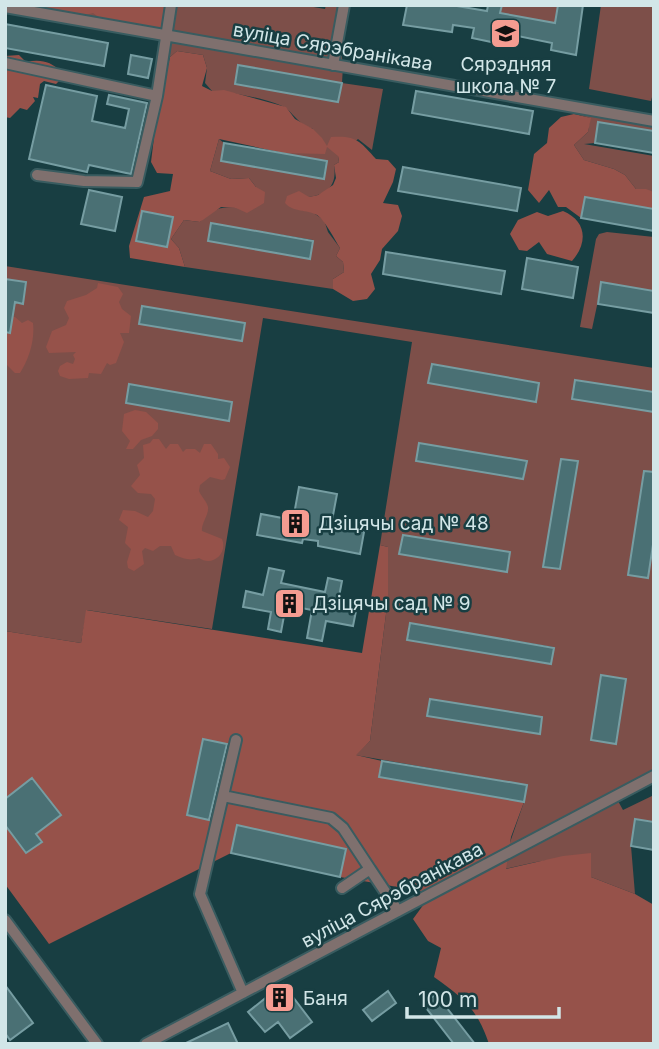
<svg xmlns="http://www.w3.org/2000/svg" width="659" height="1049" viewBox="0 0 659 1049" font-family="Inter,sans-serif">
<rect width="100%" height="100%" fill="#183e42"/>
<!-- green -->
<path fill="#7d4f49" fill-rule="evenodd" d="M5,5H302L325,9L326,5H344L339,31L343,66L342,83L383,89L372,150L358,139L338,156L339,162L334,165C337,184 329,194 309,197L315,214L324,220L328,232L340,248L336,256L343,262L344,272L333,279V289L185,267L179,248L171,239L184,220L200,222C212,210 219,206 236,208L256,187L249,178L231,179L210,171L219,139L224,143L221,161L324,179L327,161L283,153L313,129C300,125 296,117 287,109C278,101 225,90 212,91L205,83L207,68L203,55L177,51L170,57L164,41L165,36ZM238,65L341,83L338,102L235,84ZM211,223L313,240L310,258L208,241Z
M502,5H558L555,23L500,13Z
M601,5H654V89L651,101L589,89Z
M579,108L654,121V131L599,122L595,143L584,144L654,156V192L636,189L625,175L614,169L584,160L574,145L588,132L590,118L580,115Z
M607,232L654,237V291L602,282L592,329L580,327L596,239L599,234Z
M5,266L654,368V392L572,399L654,412V472L644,471L628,574L654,538V776L506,854L524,802L527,785L355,755L370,741L388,598V547L380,545L412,342L263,318L212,629L87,610L81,643L5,631V301L23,303L26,283L5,279ZM142,306L244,323L242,341L140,324ZM431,364L539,383L536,402L429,383ZM130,384L232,402L229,421L126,403ZM420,443L526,461L523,479L417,461ZM562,459L577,461L559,569L544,567ZM403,535L510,552L507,571L400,553ZM409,624L553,647L551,664L407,640ZM601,676L615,744L591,740ZM430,699L542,717L540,733L428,716Z
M654,795V822L635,819L631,846L635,894L591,877V854L536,862L505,869L499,863L618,801L623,810Z"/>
<!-- forest -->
<path fill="#96524a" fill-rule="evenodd" d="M39,5H163L169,14L162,29L147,33L111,26L93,13L71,19Z
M177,51L203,55L207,68L202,86L212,91L224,90L286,107L295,119L313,129L322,138L327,146L331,137C356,135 360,141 376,159L388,160L396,169L393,182L383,203L398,205L402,216L398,231L382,249L380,260L371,274L375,289L367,299L353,301L333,289V279L344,272L343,262L336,256L340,248C335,240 324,219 317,215C306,209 294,213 285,203L287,196L299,191L309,197L318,195L333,185L336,178L334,165L339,162L338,156L327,147L325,154L283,153L219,139L210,171L231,179L249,178L256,187L265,192L264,203L247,213L236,208L221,207L200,222L184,220L171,239L179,248L185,267L130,258L129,246L144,197L170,191L173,174L157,173L151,162L157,113L170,57Z
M19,55L26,62C40,59 51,61 61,72L59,81L56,84L44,81L40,84L38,98L33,97L35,101L27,110L20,108L10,118L5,117V56Z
M574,114L591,118L588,132L574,145L584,160L614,169L625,175L636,189H646L654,192V209L585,197L581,218L566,207H558L549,190L539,203L528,190L534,154L547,143L549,128L561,117Z
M563,211C587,221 588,243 572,261L547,254L539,242L527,251L519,250L510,234L518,220L537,212L548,216Z
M98,283L118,287L123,294L119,302L122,309L131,316L129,333H120L124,342L116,363L110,365L107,363L101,374L89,373L88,378L69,379L60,376L58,371L60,366L67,362L73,364L75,359L73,355L76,352L49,353L46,347L52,331L66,325L69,318L64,308L67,301L86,295L97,288Z
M9,317H15L22,323L28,320L33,323C35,340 29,359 20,373H15L5,363V319Z
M135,410L146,412L158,423V429L152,436L141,440L133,449H126L130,441L122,431L124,414Z
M153,439H159L166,449L170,444H178L183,452L186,449H195L200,453L204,444H211L218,454V459L224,458L230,467L225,479L222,480L210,477L200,485L199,491C201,496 207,502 208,507C209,515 201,523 202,531L222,539C228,554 212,567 199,558C190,561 184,559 175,555L171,546H160L153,551L145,548L142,551L144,564L134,571L128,568L127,562L131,549L125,543L128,527L119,520L123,510L135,511L148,517L153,511L155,499L151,494L138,493L131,486L140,475L137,465L144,458L143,445L150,443Z
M380,545L388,547V598L370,741L356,755L382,761L380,777L524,802L511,837L506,869L563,856L591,853V877L635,894L654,905V1044H489C477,1008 463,998 434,977L441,948L428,941L413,919L432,893L340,877L346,849L237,825L231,853L49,944L5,884V631L81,643L86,610L362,653ZM203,739L229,745L213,821L187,815Z"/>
<!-- building -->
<path fill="#4a7074" stroke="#769da2" stroke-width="2" d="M407,5H451L487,11L488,5H502L500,13L555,23L558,5H583L576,55L551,50L552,43L498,32L496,43L472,38L474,28L453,25L452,32L403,25Z
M5,24L108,43L104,66L5,48Z
M131,55L152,59L148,78L128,74Z
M238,65L342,83L338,102L235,84Z
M46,85L97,96L92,121L125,128L129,109L107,104L109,95L147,103L131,174L89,165L87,172L29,159Z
M416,91L533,111L529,134L412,113Z
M598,122L654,131V153L595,143Z
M224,143L327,161L324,179L221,161Z
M403,167L521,188L517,211L398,191Z
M89,190L122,197L115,231L81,224Z
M585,197L654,209V231L581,218Z
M142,211L173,217L167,247L136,241Z
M211,223L313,241L310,259L208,241Z
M386,252L505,271L501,294L383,274Z
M527,258L578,267L573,298L522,289Z
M5,279L26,282L23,304L15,302L10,333L5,332Z
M601,282L654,291V313L598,304Z
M142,306L245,323L242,341L139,324Z
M432,364L539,383L536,402L428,383Z
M575,380L654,392V412L572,399Z
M129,384L232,402L229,421L126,403Z
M419,443L527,461L523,479L416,461Z
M561,459L578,461L560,569L543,567Z
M644,471L654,472V538L648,578L628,575Z
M299,487L337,494L331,526L364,532L360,554L318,546V541L303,539L302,543L257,535L261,514L293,520Z
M403,535L510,552L507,572L399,554Z
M269,568L284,571L281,583L325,592L328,578L342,581L337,607L356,611L353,626L326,621L322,641L307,638L312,610L286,605L281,632L268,629L271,612L243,607L246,591L263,595Z
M410,623L554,648L551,664L407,640Z
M601,675L626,679L616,744L591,740Z
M430,699L542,717L540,734L427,716Z
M203,739L227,744L209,820L187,815Z
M382,761L527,785L524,802L379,777Z
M32,778L61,815L36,834L42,842L26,853L5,825V799Z
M635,819L654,822V850L631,846Z
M237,825L346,849L340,877L231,853Z
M283,984L312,1022L290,1038L278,1022L265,1032L248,1012Z
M5,985L33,1023L10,1040L5,1033Z
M388,991L396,1003L372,1021L363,1010Z
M436,994L475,1044H454L423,1004Z
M228,1023L238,1044H184Z"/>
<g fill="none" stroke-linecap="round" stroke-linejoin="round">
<defs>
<path id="minor" d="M5,7L654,121
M5,63L157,96
M333,65L344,5
M37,175L84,181L137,182L157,96L171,5
M236,740L200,894L243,993
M223,796L331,818L343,828L370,869
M342,888L370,869L398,911
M5,920L97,1044
M146,1044L654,776"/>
</defs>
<!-- minor casing -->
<use href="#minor" stroke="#395c60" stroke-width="14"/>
<!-- minor -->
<use href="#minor" stroke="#7f706e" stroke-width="10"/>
</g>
<!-- icons -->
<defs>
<symbol id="school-square" viewBox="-11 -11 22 22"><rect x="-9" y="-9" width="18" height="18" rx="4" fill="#f59c91" stroke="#183e42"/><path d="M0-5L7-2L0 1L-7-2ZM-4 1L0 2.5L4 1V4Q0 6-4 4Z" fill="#111"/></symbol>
<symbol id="building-square" viewBox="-11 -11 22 22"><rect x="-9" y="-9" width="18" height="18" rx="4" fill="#f59c91" stroke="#183e42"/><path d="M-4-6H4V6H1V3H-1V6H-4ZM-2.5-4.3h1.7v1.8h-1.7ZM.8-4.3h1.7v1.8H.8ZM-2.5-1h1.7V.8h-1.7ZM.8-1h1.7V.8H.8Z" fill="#111"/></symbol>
</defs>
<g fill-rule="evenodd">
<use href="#school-square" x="488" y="16" width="35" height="35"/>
<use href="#building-square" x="278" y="506" width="35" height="35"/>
<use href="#building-square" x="272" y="586" width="35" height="35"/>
<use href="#building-square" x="262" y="980" width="35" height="35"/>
</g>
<g text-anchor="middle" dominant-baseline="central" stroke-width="5" stroke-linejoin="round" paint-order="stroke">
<!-- street labels -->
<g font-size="19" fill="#d2e6e8" stroke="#183e42">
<text transform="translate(333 47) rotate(10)">вуліца Сярэбранікава</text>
<text transform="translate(392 895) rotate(-28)">вуліца Сярэбранікава</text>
</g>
<!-- poi labels -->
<g font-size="19" fill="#d2e6e8" stroke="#183e42" text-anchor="start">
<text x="506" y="64" text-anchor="middle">Сярэдняя<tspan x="506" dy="22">школа № 7</tspan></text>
<text x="318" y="523">Дзіцячы сад № 48</text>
<text x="312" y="603">Дзіцячы сад № 9</text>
<text x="303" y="998">Баня</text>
</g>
</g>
<!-- border -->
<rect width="659" height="1049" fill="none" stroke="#d2e6e8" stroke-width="14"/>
<!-- scale -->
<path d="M407 1007v10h152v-10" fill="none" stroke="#d2e6e8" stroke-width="3.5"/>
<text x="418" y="1007" font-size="21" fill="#d2e6e8" stroke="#183e42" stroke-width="5" paint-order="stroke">100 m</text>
</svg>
